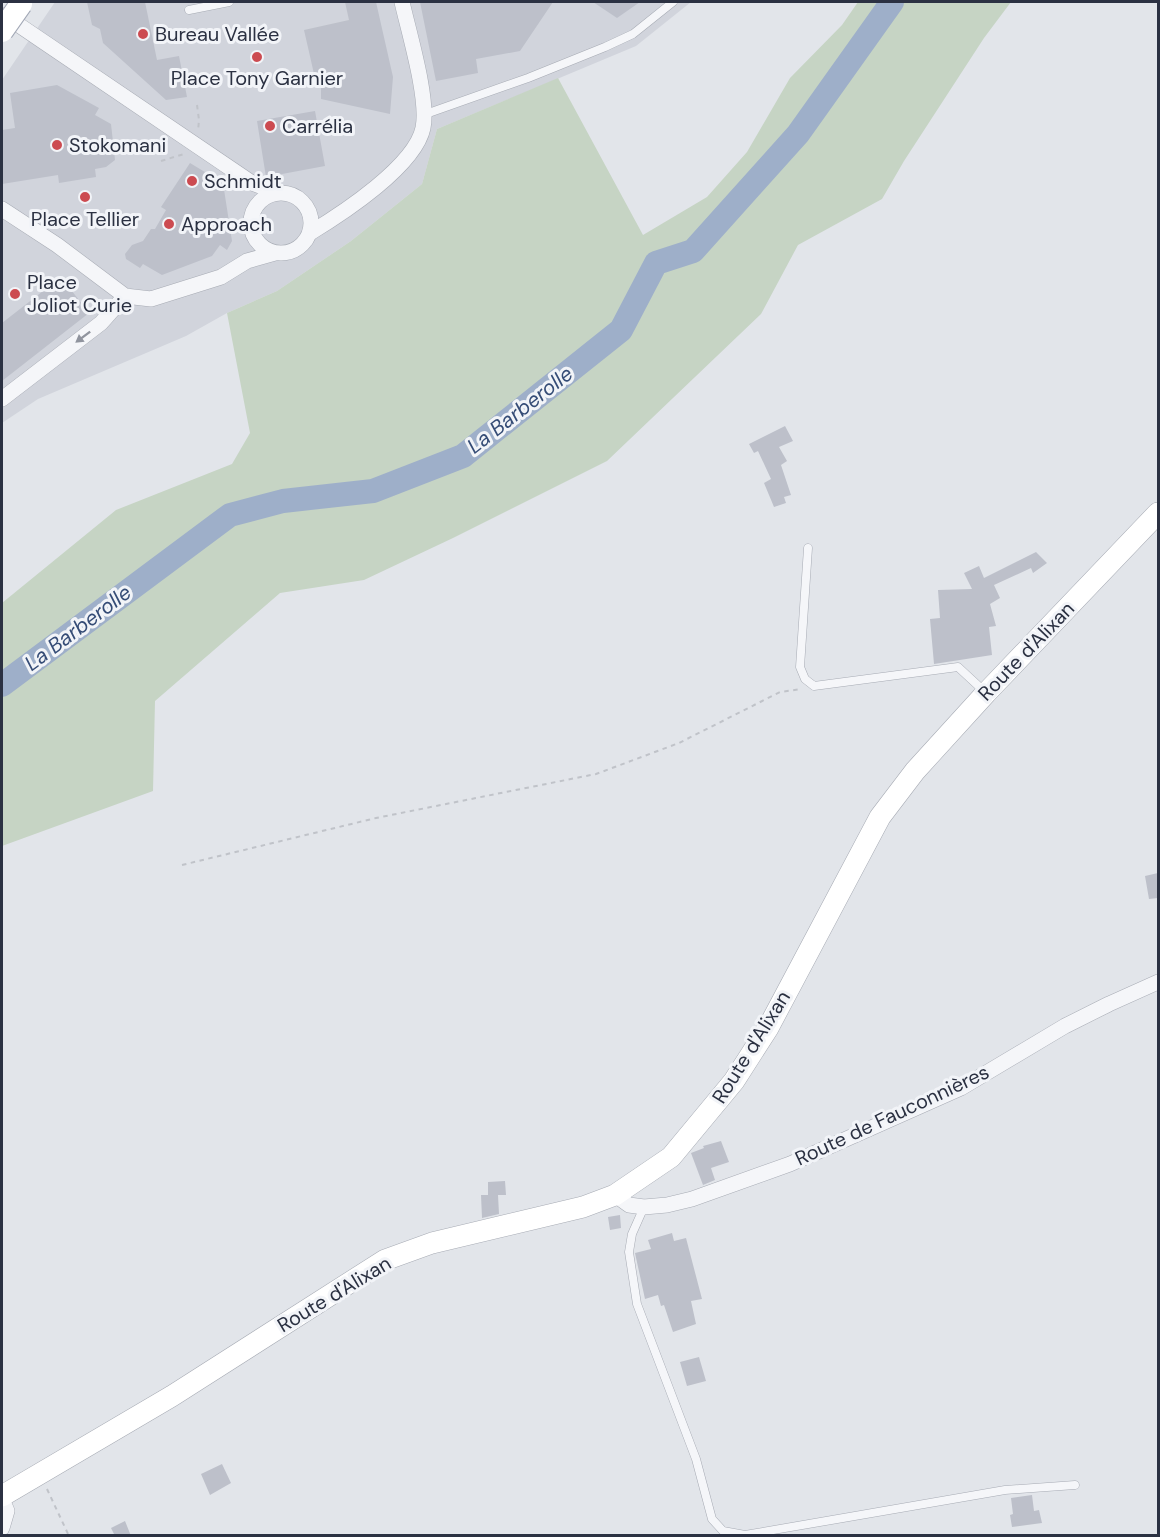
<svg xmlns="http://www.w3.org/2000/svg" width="1160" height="1537" viewBox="0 0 1160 1537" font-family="'DM Sans',sans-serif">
<rect width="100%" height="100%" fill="#e2e5ea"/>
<!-- built -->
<path fill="#d1d4dc" d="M55,2H691L636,46L437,129L422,184L351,241L277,291L227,313L186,336L38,399L2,423V80Z"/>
<!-- green -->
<path fill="#c6d4c4" d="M858,2H1011L984,38L904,161L882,199L798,245L761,314L607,461L453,538L364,580L280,593L155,701L153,791L2,846V603L116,510L232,464L250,433L227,313L277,291L351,241L422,184L437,129L558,78L643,235L707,197L747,152L790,78L842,25Z"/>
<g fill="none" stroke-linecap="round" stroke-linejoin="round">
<!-- river -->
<path stroke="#9eafc9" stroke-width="24" d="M2,685L230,515L283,501L373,491L463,456L621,330L656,263L693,251L798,134L892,2"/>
</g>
<!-- building -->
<path fill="#bdc0ca" d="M87,2H145L157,60L179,56L187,97L166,100L103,43L100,29L92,25Z
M345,2H376L393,77L390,114L321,99V86L317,87L304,30L349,20Z
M420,2H553L520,51L476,59L478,73L436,81Z
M593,2H640L617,18Z
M57,85L99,108L95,115L111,124L115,160L106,167L95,169L96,177L59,183L58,175L2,184V130L15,128L10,93Z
M315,111L325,166L266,177L257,121Z
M190,163L223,183L232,241L227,250L220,245L212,256L162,275L143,264L140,268L126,259L125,254L132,245L143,241L151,229H155L166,210L161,207Z
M61,277L89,313L2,381V323Z
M785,426L793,441L779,447L787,461L781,465L791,495L784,497L786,503L774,507L764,483L771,479L758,451L754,453L749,444Z
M1036,552L1047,563L1033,573L1031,568L994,585L1000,598L990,604L996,626L989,627L992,655L934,664L930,619L940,618L938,590L972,589L964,573L979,566L984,578Z
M1158,873V898L1149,899L1145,876Z
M721,1141L729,1162L711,1168L715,1180L703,1185L691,1153L704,1148L703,1146Z
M505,1181L506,1195H498L499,1214L482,1218L481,1195H488V1182Z
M620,1215L621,1228L610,1230L608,1217Z
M672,1233L674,1241L686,1238L702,1299L691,1301L696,1324L673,1332L664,1305L661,1306L658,1295L645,1299L635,1253L651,1249L648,1240Z
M699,1357L706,1381L687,1386L680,1362Z
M222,1464L231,1483L210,1495L201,1474Z
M1032,1495L1034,1511L1039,1510L1042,1523L1012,1527L1010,1515L1013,1514L1011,1498Z
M125,1521L131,1536H115L111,1528Z"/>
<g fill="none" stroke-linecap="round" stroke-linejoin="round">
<defs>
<path id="lane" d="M189,10L229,2
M423,115L528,78L605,47L633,34L673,2
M808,548L800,667L805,679L814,686L958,667L985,692
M644,1207L632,1234L629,1252L637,1304L696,1459L712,1519L723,1531L745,1535L1005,1490L1075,1485"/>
<path id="street" d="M4,15L252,183L278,193
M251 223a30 30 0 1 1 60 0a30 30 0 1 1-60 0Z
M2,209L57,245L125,296L151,299L221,277L247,261L275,253
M310,233C343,213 415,166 423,128C429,99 409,33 402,2
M2,399L101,323L125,296
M615,1195L629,1205L644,1207L667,1205L692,1199L790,1164L961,1088L1065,1026L1109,1004L1158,982
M2,1499L7,1511L2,1528"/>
<path id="secondary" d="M2,1496L172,1396L385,1260L432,1243L583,1207L615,1195L671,1157L734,1081L768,1028L880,817L915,771L986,693L1158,513"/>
</defs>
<!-- lane casing -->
<use href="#lane" stroke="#a7abb4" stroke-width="9"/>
<!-- street casing -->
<use href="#street" stroke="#a7abb4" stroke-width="16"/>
<!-- secondary casing -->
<use href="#secondary" stroke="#a7abb4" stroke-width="22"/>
<!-- path -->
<path stroke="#c0c3c9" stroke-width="2" stroke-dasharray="4.5 4.5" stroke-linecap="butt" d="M197,105L199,120L198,131
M161,161L184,154
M182,865L376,818L596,774L679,743L780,692L802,689
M47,1489L69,1536"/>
<!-- lane -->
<use href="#lane" stroke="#f5f6f9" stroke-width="8"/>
<!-- street -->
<use href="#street" stroke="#f5f6f9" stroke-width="15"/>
<!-- secondary -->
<use href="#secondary" stroke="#fff" stroke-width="21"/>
<defs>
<path id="primary-bridge" d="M2,31L21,4"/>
</defs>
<!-- primary-bridge casing -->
<use href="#primary-bridge" stroke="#a2a8b6" stroke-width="24" stroke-linecap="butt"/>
<!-- primary-bridge -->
<use href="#primary-bridge" stroke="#fff" stroke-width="22"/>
</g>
<!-- one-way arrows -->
<defs><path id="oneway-solid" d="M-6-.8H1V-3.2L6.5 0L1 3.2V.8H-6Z" transform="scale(1.5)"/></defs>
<use fill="#90949e" href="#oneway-solid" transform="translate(83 337) rotate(143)"/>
<!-- markers -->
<g fill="#cc4b51" stroke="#f2f4f8" stroke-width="2">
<circle cx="143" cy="34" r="6"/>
<circle cx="257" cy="57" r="6"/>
<circle cx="270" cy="126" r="6"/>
<circle cx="57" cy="145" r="6"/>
<circle cx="192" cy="181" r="6"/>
<circle cx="85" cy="197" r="6"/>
<circle cx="169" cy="224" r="6"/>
<circle cx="15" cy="294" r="6"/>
</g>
<g text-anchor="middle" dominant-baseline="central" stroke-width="6" stroke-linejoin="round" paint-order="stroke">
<!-- poi labels -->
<g font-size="20" fill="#2b3142" stroke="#f2f4f8" text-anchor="start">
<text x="155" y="34">Bureau Vallée</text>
<text x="257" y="78" text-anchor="middle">Place Tony Garnier</text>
<text x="282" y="126">Carrélia</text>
<text x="69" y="145">Stokomani</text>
<text x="204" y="181">Schmidt</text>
<text x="85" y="219" text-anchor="middle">Place Tellier</text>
<text x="181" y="224">Approach</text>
<text x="27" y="282">Place<tspan x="27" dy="23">Joliot Curie</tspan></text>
</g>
<!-- street labels -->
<g font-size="20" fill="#2b3142" stroke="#f2f4f8">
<text transform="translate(1026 651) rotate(-46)">Route d'Alixan</text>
<text transform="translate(751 1047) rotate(-58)">Route d'Alixan</text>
<text transform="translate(892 1115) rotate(-25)">Route de Fauconnières</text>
<text transform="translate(334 1294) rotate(-31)">Route d'Alixan</text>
</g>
<!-- water labels -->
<g font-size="21" font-style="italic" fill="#354c76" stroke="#f2f4f8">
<text transform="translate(520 410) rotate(-38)">La Barberolle</text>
<text transform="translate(78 628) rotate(-37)">La Barberolle</text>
</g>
</g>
<!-- border -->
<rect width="1160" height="1537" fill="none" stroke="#2b3142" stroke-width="6"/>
</svg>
